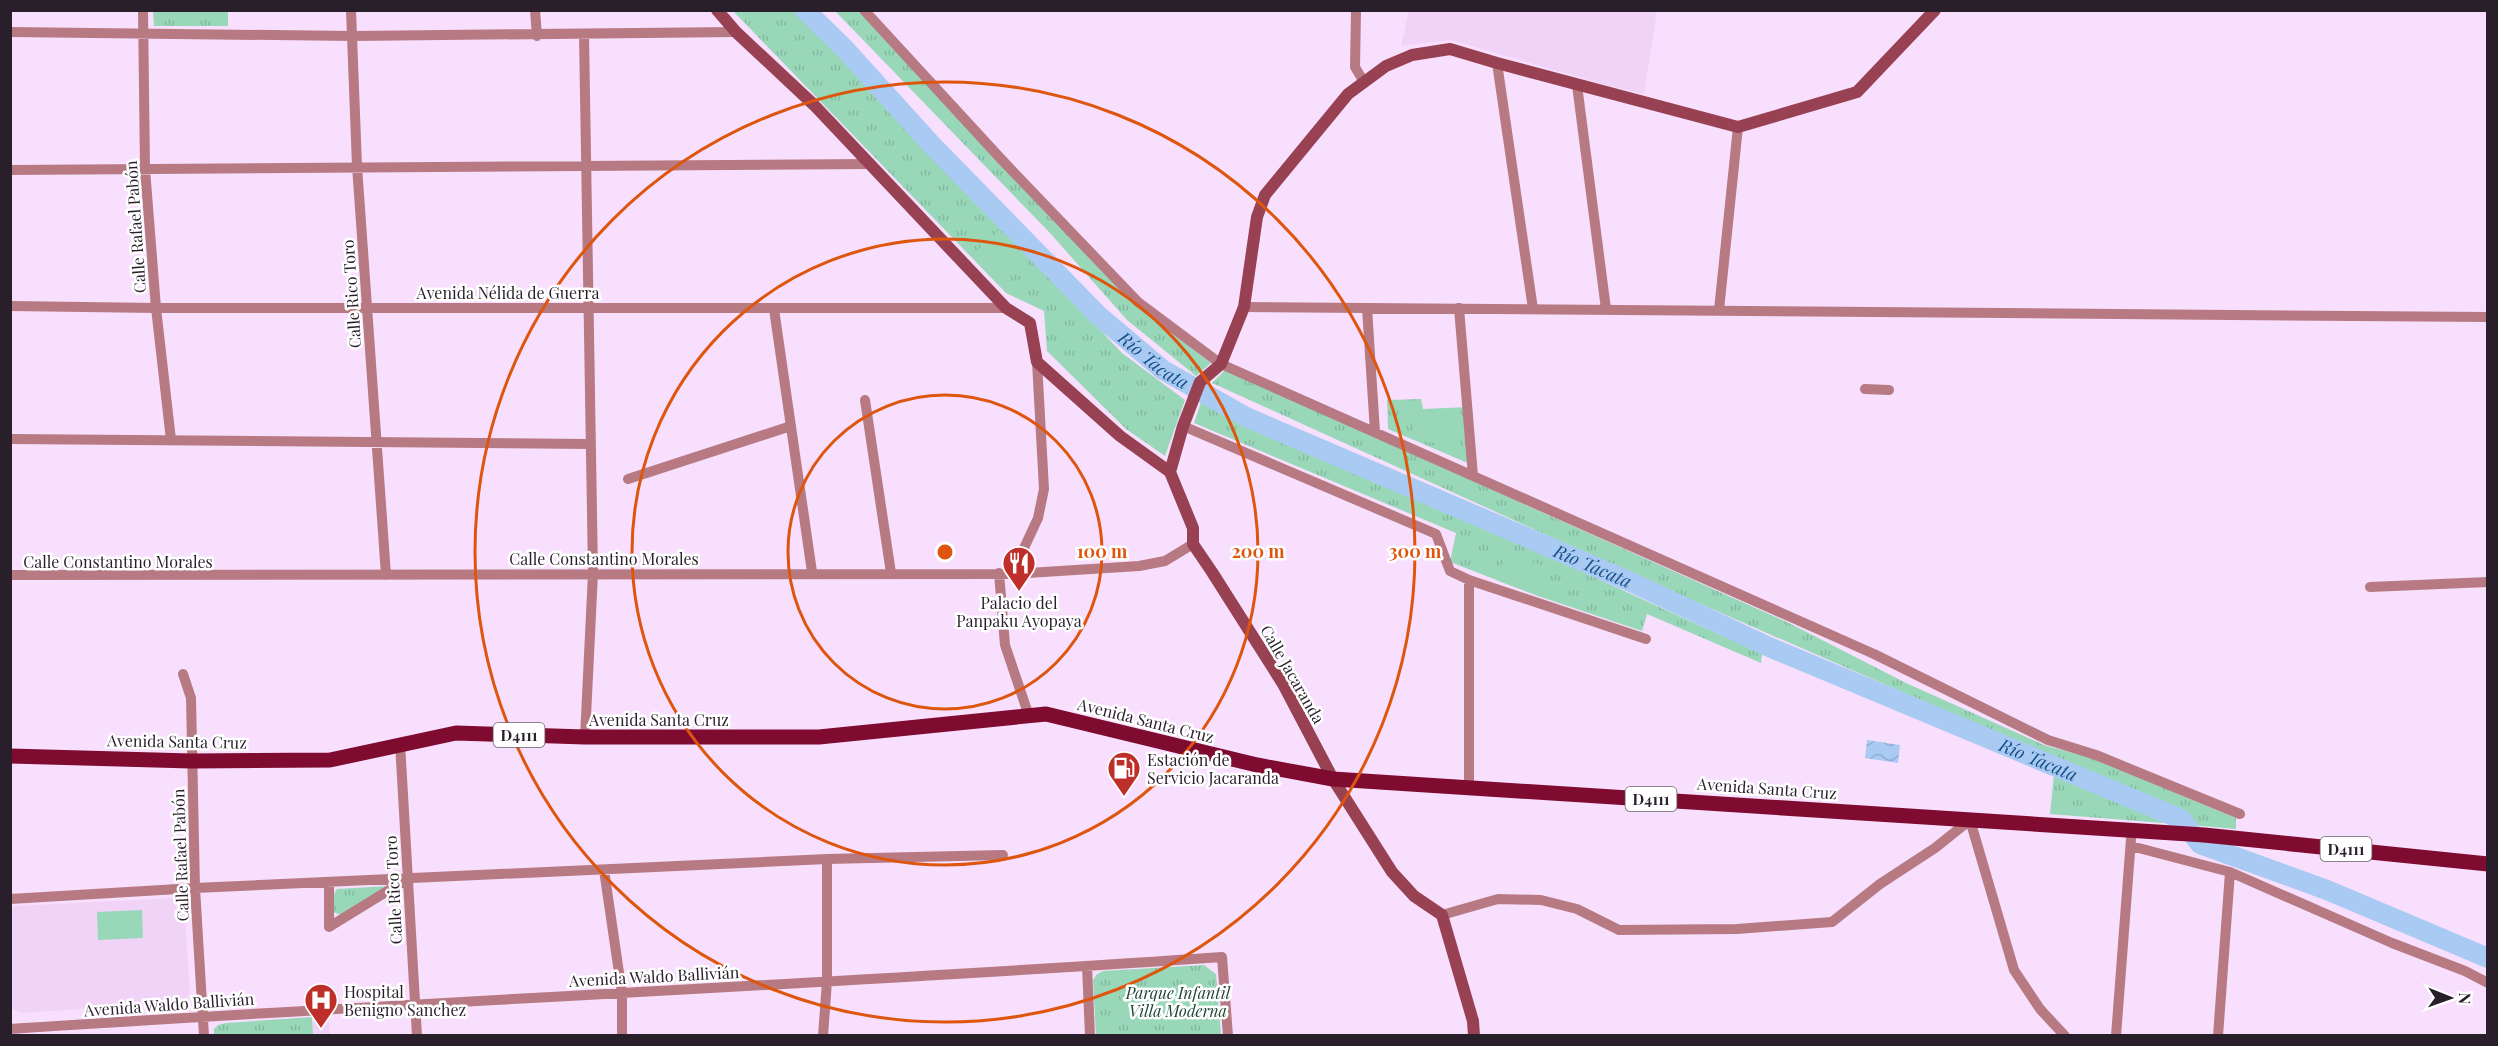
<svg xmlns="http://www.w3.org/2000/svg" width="2498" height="1046" viewBox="0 0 2498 1046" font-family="'Playfair Display',serif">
<defs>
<pattern id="grass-tufts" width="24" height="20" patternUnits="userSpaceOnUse" patternTransform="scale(1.5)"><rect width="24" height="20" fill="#98d8b9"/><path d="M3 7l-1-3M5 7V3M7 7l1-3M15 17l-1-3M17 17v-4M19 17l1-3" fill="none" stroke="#83b99f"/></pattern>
<pattern id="water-waves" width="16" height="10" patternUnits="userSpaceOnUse" patternTransform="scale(1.5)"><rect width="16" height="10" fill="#a9caf2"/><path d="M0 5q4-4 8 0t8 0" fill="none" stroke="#91add0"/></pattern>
</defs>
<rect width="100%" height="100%" fill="#f8dffe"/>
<!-- built -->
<path fill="#f1d3f8" d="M1409,11H1657L1644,94L1606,85L1451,40L1401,46Z
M173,898L184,906L190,992L183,1002L22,1013L13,1009L11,1004V910L15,906Z
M312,1022H329L330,1035H313Z"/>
<!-- grass -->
<path fill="url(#grass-tufts)" d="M153,11H228V26H154Z
M733,11H799L1122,353L1185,400L1165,456L1126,429L1047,351L1044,311L1006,293Z
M835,11H859L1131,302L1211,363L1196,376L1127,320L1050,233Z
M1225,370L1789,623L1906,683L2044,745L2094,759L2236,818V829L2190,825L2188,817L1639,577L1212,383Z
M1202,399L1296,447L1465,518L1762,654L1761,663L1647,614L1642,631L1541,597L1450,562L1456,533L1194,423Z
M1421,399L1423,409L1468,407L1470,464L1388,429L1387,400Z
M2054,774L2176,824L2050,814Z
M389,886L341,915L333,912L334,894L337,889Z
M1204,965L1216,974L1221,1035H1096L1093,980L1097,974L1103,971Z
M312,1017L313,1035H214V1029L218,1025L226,1023Z"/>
<!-- pitch -->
<path fill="#98d8b9" d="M999,230L1025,260L1003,280L977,251Z
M1417,408L1463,417L1457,447L1411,439Z
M1506,552L1552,569L1541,597L1496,580Z
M142,910L143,938L98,940L97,912Z"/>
<!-- water -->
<path fill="url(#water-waves)" d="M1867,740L1900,745L1898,763L1865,758Z"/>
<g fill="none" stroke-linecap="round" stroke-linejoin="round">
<!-- river -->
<path stroke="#a9caf2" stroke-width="20" id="s1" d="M805,10L844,48L931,144L1099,316L1163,370L1246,417L1633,583L1769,647L2181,819L2200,844L2327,890L2488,958"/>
<!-- street -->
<path stroke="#b77a82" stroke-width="10" d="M143,10L145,169L156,308L171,440
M351,10L357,166L386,575
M535,10L537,36
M864,10L1002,160L1138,302L1221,364L1874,654L2048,740L2096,755L2240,814
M1356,10L1355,67L1364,82
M10,32L352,36L736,32
M584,34L593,573L585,737
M1497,63L1533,309
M1577,85L1606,309
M10,170L870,164
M10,306L156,308H1006
M1244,307L2488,317
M1367,308L1375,432
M1459,308L1473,476
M774,309L812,572
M1719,310L1738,127
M1865,389L1889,390
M865,400L891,573
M1183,426L1436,534L1450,571L1469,580L1646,639
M10,439L590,444
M628,479L791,426
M999,573L1005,645L1029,716
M1012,574L1038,518L1044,489L1037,362
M10,575L1012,574L1139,566L1165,561L1193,544
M1469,580V788
M2370,587L2488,582
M183,674L191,698L195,888L204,1036
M400,743L417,1036
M2131,846L2230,872L2392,943L2465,971L2488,983
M604,870L622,993V1036
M10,899L195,888L827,859L1003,855
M1442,915L1498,899L1541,900L1577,909L1619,930L1737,929L1832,922L1880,884L1935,848L1970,820L2014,970L2040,1009L2065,1036
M329,927L407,879
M329,927V882
M1087,966L1090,1036
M10,1029C414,1002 818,985 1222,957L1228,1036
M823,1036L827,981V859
M2116,1036L2131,839
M2218,1036L2230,872"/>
<!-- secondary -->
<path stroke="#984152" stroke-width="12" d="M717,10L736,32L814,105L1006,308L1030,323L1037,362L1120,436L1170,472L1193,528V544L1212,572L1283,684L1333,779L1392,872L1414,896L1442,915L1473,1021L1474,1036
M1170,472L1183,426L1200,382L1221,364L1244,307L1257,217L1265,195L1348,94L1386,66L1412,55L1450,49L1497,63L1738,127L1857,92L1935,10"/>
<!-- primary -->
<path stroke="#7f0c30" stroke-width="15" d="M10,756L191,761L330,760L456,733L585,737H819L1046,714L1257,765L1333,779L2204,835L2488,864"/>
</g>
<!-- distance rings -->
<g fill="none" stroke="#de560e" stroke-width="3">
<circle cx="945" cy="552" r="157"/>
<circle cx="945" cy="552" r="313"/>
<circle cx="945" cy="552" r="470"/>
</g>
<!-- icons -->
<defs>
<symbol id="restaurant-pin" viewBox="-11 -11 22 30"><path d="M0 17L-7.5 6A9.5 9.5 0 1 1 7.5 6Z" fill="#bd2f28" stroke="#fff"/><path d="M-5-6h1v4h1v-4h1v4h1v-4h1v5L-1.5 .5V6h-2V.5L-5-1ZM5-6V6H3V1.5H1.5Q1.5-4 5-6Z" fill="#fff"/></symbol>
<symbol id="fuel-pin" viewBox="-11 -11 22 30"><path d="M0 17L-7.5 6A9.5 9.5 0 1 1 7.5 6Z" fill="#bd2f28" stroke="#fff"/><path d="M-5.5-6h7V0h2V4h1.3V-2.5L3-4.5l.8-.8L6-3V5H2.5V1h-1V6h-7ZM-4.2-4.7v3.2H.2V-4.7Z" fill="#fff"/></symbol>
<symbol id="hospital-pin" viewBox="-11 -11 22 30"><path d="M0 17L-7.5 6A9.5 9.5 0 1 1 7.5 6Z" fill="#bd2f28" stroke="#fff"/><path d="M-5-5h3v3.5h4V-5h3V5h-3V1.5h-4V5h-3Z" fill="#fff"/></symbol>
</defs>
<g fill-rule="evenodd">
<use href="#restaurant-pin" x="1000" y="544" width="38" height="52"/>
<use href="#fuel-pin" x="1105" y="749" width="38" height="52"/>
<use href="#hospital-pin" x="302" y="981" width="38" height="52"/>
</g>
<g text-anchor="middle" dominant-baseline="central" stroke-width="5" stroke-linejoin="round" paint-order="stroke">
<!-- shield labels -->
<g fill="#fff" stroke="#68626a" stroke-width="1.5">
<rect x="493.5" y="723" width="51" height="24" rx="4.5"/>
<rect x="1625.5" y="787" width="51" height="24" rx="4.5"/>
<rect x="2320.5" y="837" width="51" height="24" rx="4.5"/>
</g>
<g font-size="15" font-weight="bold" fill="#281f2a">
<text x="519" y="735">D4111</text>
<text x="1651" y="799">D4111</text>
<text x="2346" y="849">D4111</text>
</g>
<!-- street labels -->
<g font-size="16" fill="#281f2a" stroke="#fff">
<text transform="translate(135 227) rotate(-94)">Calle Rafael Pabón</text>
<text x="508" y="292">Avenida Nélida de Guerra</text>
<text transform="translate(351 294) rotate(-94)">Calle Rico Toro</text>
<text x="604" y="558">Calle Constantino Morales</text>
<text x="118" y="561">Calle Constantino Morales</text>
<text transform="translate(1293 674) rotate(60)">Calle Jacaranda</text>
<text x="659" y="719">Avenida Santa Cruz</text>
<text transform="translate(1146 720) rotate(14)">Avenida Santa Cruz</text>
<text transform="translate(177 741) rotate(1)">Avenida Santa Cruz</text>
<text transform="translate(1767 788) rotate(4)">Avenida Santa Cruz</text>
<text transform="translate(180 855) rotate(-92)">Calle Rafael Pabón</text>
<text transform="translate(393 890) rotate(-93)">Calle Rico Toro</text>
<text transform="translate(654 976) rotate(-3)">Avenida Waldo Ballivián</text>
<text transform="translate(169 1004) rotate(-4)">Avenida Waldo Ballivián</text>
</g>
<!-- poi labels -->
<g font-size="16" fill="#281f2a" stroke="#fff" text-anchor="start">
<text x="1019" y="602" text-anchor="middle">Palacio del<tspan x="1019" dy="18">Panpaku Ayopaya</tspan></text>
<text x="1147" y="759">Estación de<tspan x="1147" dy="18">Servicio Jacaranda</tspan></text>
<text x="344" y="991">Hospital<tspan x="344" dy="18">Benigno Sanchez</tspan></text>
</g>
<!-- park labels -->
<g font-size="16" font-style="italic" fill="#1c4534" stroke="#fff">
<text x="1178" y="992">Parque Infantil<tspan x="1178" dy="18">Villa Moderna</tspan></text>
</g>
<!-- water labels -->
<g font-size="18" font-style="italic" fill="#164f89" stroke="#fff">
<text stroke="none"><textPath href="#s1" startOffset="495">Río Tacata</textPath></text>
<text stroke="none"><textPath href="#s1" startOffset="981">Río Tacata</textPath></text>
<text stroke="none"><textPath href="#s1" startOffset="1467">Río Tacata</textPath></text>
</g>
</g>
<circle cx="945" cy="552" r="9" fill="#de560e" stroke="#fff" stroke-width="3"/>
<g font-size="18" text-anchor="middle" font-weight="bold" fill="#de560e" stroke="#fff" stroke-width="5" stroke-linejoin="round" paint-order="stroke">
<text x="1102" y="558">100 m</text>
<text x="1258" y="558">200 m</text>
<text x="1415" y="558">300 m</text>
</g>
<!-- border -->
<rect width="2498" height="1046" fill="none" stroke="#281f2a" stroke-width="24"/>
<!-- north arrow -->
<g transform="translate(2450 998) rotate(91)" stroke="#ffffff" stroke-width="4.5" paint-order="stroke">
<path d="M0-4.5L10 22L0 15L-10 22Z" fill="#281f2a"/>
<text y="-9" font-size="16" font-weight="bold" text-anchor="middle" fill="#281f2a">N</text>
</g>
</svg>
